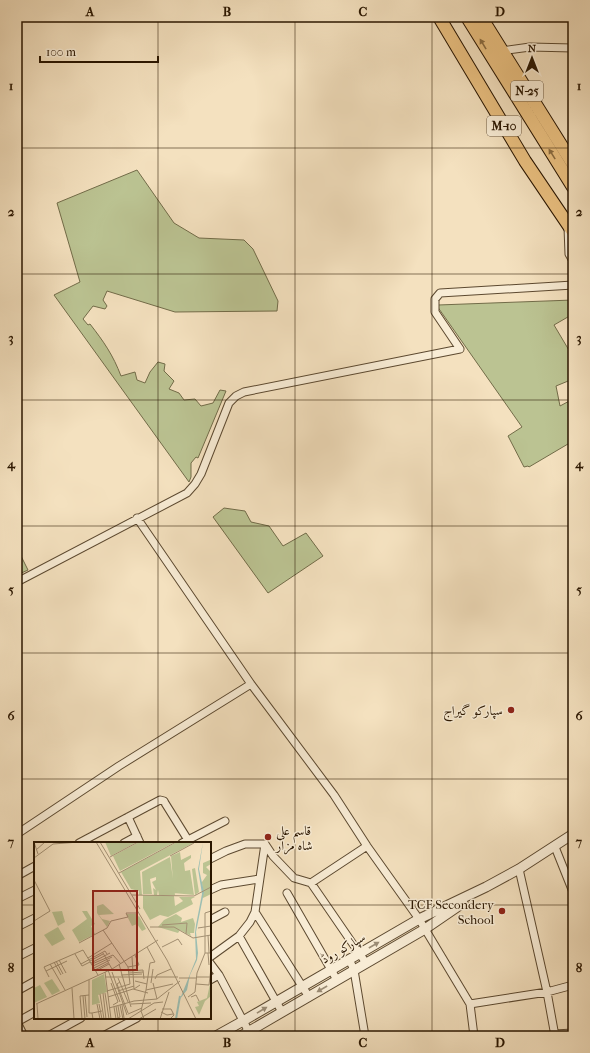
<svg xmlns="http://www.w3.org/2000/svg" width="590" height="1053" viewBox="0 0 590 1053" font-family="'IM FELL French Canon',Amiri,serif">
<rect width="100%" height="100%" fill="#f4e1bf"/>
<filter id="stains"><feTurbulence type="fractalNoise" baseFrequency=".005" numOctaves="4"/><feColorMatrix values="0 0 0 0 .2 0 0 0 0 .09 0 0 0 0 .02 0 0 0 .5 -.17"/></filter>
<radialGradient id="worn" r=".72"><stop offset=".6" stop-color="#630" stop-opacity="0"/><stop offset="1" stop-color="#630" stop-opacity=".3"/></radialGradient>
<!-- green -->
<path fill="#bbc392" stroke="#726c49" d="M137,170L174,223L199,238L244,240L253,249L278,301L277,311L175,312L107,291L103,300L107,306L105,309L93,306L83,319L88,325L90,324C104,342 113,355 121,376L135,372L137,380L145,383L150,372L158,362L165,364L164,371L174,381L169,389L179,393L184,400L195,399L201,406L213,403L220,390L226,391L198,458L196,457L191,463V477L189,482L54,295L80,282L57,203Z
M573,300V314L554,325L573,357V379L556,386L560,406L573,399V441L529,467L528,466L524,467L508,436L522,427L437,306L438,305Z
M224,508L245,511L251,522L269,526L283,546L306,533L323,556L268,593L213,517Z
M17,548L28,570L17,575Z"/>
<g fill="none" stroke-linecap="round" stroke-linejoin="round">
<defs>
<path id="minor" d="M501,51L530,47L573,48
M568,227L569,254L573,261
M137,518L251,684L334,795L367,846L419,919L470,1004L474,1036
M17,582L187,493L195,484L201,474L229,403L236,396L244,392L460,349L435,312V299L440,293L573,285
M128,817L140,843
M17,834L119,766L251,684
M79,843L160,800L164,801L165,803L188,840
M124,843L137,836
M182,843L225,821
M265,844L273,856L294,878L311,883L366,963
M555,847L573,892
M210,859L226,851L245,844H265
M519,869L547,992L555,1036
M17,876L35,866
M311,883L367,846
M210,890L221,885L259,879
M287,893L337,980
M17,899L35,890
M255,912L309,997
M210,920L225,912
M17,927L35,918
M239,936L282,1012
M17,957L35,948
M210,957L239,936L250,922L255,912L265,844
M349,959L354,970L365,1036
M210,963L219,975L249,1032
M210,980L219,975
M17,991L35,981
M470,1004L547,992L573,985
M17,1022L35,1012
M17,1022L24,1036
M555,1034L573,1033
M48,1036L81,1018
M103,1036L137,1018"/>
<path id="tertiary" d="M216,1036L243,1021L419,919L486,887L519,869L573,834
M241,1036L425,929L463,903"/>
<path id="trunk" d="M439,17L525,161L573,232
M467,17L573,187
M481,17L573,164"/>
</defs>
<!-- minor casing -->
<use href="#minor" stroke="#5c4930" stroke-width="9"/>
<!-- tertiary casing -->
<use href="#tertiary" stroke="#5c4930" stroke-width="11"/>
<!-- trunk casing -->
<use href="#trunk" stroke="#2a1600" stroke-width="14"/>
<!-- minor -->
<use href="#minor" stroke="#f8ecd5" stroke-width="7"/>
<!-- tertiary -->
<use href="#tertiary" stroke="#f8ecd5" stroke-width="9"/>
<!-- trunk -->
<use href="#trunk" stroke="#eac080" stroke-width="12"/>
</g>
<!-- one-way arrows -->
<defs><path id="oneway-solid" d="M-6-.8H1V-3.2L6.5 0L1 3.2V.8H-6Z"/></defs>
<g fill="#8a6b40">
<use href="#oneway-solid" transform="translate(483 44) rotate(-121)"/>
<use href="#oneway-solid" transform="translate(552 154) rotate(-122)"/>
</g>
<g fill="#9b8c75">
<use href="#oneway-solid" transform="translate(374 945) rotate(-30)"/>
<use href="#oneway-solid" transform="translate(322 989) rotate(150)"/>
<use href="#oneway-solid" transform="translate(262 1010) rotate(-31)"/>
</g>
<!-- grid -->
<path fill="none" stroke="#2a1600" stroke-width="1" stroke-opacity="0.55" d="M158,17V843M295,17V1036M432,17V1036M17,148H573M17,274H573M17,400H573M17,526H573M17,653H573M17,779H573M17,905H35M210,905H573M158,1018V1036"/>
<!-- markers -->
<g fill="#8f2418" stroke="#f8ecd5" stroke-width="1.5">
<circle cx="511" cy="710" r="4"/>
<circle cx="268" cy="837" r="4"/>
<circle cx="502" cy="911" r="4"/>
</g>
<g text-anchor="middle" dominant-baseline="central" stroke-width="3" stroke-linejoin="round" paint-order="stroke">
<!-- shield labels -->
<g fill="#f8ecd5" stroke="#685640" stroke-width="1">
<rect x="511" y="81" width="32" height="20" rx="3"/>
<rect x="487" y="116" width="34" height="20" rx="3"/>
</g>
<g font-size="12" font-weight="bold" fill="#2a1600">
<text x="527" y="91">N-25</text>
<text x="504" y="126">M-10</text>
</g>
<!-- poi labels -->
<g font-size="13" fill="#2a1600" stroke="#f8ecd5" text-anchor="end">
<text x="503" y="710">سپارکو گیراج</text>
<text x="276" y="830" text-anchor="start">قاسم علی<tspan x="276" dy="15">شاہ مزار</tspan></text>
<text x="494" y="904">TCF Secondery<tspan x="494" dy="15">School</tspan></text>
</g>
<!-- street labels -->
<g font-size="13" fill="#2a1600" stroke="#f8ecd5">
<text transform="translate(343 948) rotate(-30)">سپارکو روڈ</text>
</g>
</g>
<!-- overview -->
<g transform="translate(34 842)">
<rect width="177" height="177" fill="#f4e1bf"/>
<path d="M71,0H103L77,14ZM105,0H141L86,29L79,14ZM143,0H161L106,29L108,53H105V49L97,47L87,30ZM146,10L147,18L157,13V16L150,21L151,29L156,28L160,53L140,51L137,14ZM136,15L141,53H125L124,48L123,53H120L119,46L122,48L118,40L122,38V35L116,37L118,52H109L108,30ZM176,18L177,22L172,25L177,30V52L169,56L168,40L173,33L169,31V21ZM161,26L165,50L161,53L158,27ZM109,53L140,54L141,64L149,59L145,55H161L157,57L159,62L134,75L126,73L116,78L109,66ZM69,62L80,72L65,73L68,77L76,79L73,85L63,71V64ZM28,69L31,80L24,84L18,70ZM48,69H53L61,82L57,84L61,92L45,100L38,88L53,77ZM92,72H103L102,76L105,74L112,87L108,89L103,82L98,84ZM142,72L148,76L147,80L159,76L161,82L160,91H156L157,94L146,88L144,91L124,85L130,78ZM24,85L31,97L18,104L10,93ZM70,132L73,150L64,153L66,161L58,163V138ZM18,137L26,149L18,153L10,141ZM177,137V154L171,159L165,173L161,165L165,164L163,160L173,156ZM6,143L13,155L0,161V146Z" fill="#bbc392"/>
<path d="M169,0L165,27L170,50L162,90L164,111L163,118L156,133L153,148L146,157L162,117L161,91L162,83L168,52L164,27Z" fill="#9cbeb2"/>
<path fill="none" stroke="#9cbeb2" stroke-width="2" d="M142,177L146,154"/>
<path fill="none" stroke="#a39073" stroke-width="1" d="M0,0L4,12M62,0L133,118L162,177M66,0L106,67M2,8L11,0M136,14L160,1M76,15L104,0M0,16L19,2L45,0M85,31L142,0M0,38L16,69L0,79M98,53L160,54L177,45M128,83L153,81L152,92M116,85H140L159,96L177,93M164,86L177,84M69,88L94,125L96,142L73,149M174,93L175,111M45,101L73,86L77,79L94,75L92,71H103M128,105L144,97L148,103M69,111L78,127M171,111V71L177,69M174,111L175,123M41,112L48,124L56,120M79,113L87,122M98,115L100,147L106,143M54,116L78,101M25,118L32,131M22,119L29,132M56,119L69,112M20,120L27,133M57,121L76,111M16,122L31,148M47,122L71,109L73,112M58,122L79,113M85,122L97,165M59,124L78,115M94,125L105,123L101,113M60,126L76,118M61,128L74,121M74,128L86,160M12,129L33,119M62,129L75,122M95,129L109,128L110,137M71,130L77,177M78,130L93,173M95,131L109,130M87,133L108,132M15,135L10,125L49,108L64,133M71,135H144M162,135H176M84,136L94,160M145,136H162M121,137L123,133L137,127M55,138V171H58M101,139L113,142M86,140L83,142L94,171M77,141L84,160L79,163M117,141L119,127M119,141L123,157M162,142L175,143L177,126M38,146L40,177M112,148L116,121L121,120L113,105M84,149L100,144M69,151L72,177M71,151L75,177M66,152L70,177M51,153L53,175M49,154L51,177M74,155L99,147L114,151M154,155L161,150L163,131L171,111H177M157,155L162,153L165,159M2,162L78,127L124,98M3,162L4,177M63,162L66,177M65,162L68,177M97,162L117,161M86,163L89,177M88,163L90,176M82,164L84,176M80,165L82,177M75,166L100,159L123,157L146,139M128,167H137L140,173L136,177M127,170L133,173L139,172M94,172L108,166M48,177L46,154L55,153M59,177L58,171L68,169M82,177L86,175L84,164M94,177L120,161L129,160M105,177L122,167M110,177L107,169L112,148L139,142M126,177L135,150"/>
<path fill="#8f2418" fill-opacity="0.15" stroke="#8f2418" stroke-width="2" d="M59,49H103V128H59Z"/>
<rect width="177" height="177" fill="none" stroke="#2a1600" stroke-width="2"/>
</g>
<!-- margin -->
<rect width="590" height="1053" fill="none" stroke="#f4e1bf" stroke-width="44"/>
<!-- north arrow -->
<g transform="translate(532 58)" stroke="#f8ecd5" stroke-width="3" paint-order="stroke">
<path d="M0-3L7 15L0 10L-7 15Z" fill="#2a1600"/>
<text y="-6" font-size="11" font-weight="bold" text-anchor="middle" fill="#2a1600">N</text>
</g>
<!-- scale -->
<path d="M40 56v6h118v-6" fill="none" stroke="#2a1600" stroke-width="2"/>
<text x="46" y="56" font-size="12" fill="#2a1600" stroke="#f8ecd5" stroke-width="3" paint-order="stroke">100 m</text>
<rect x="22" y="22" width="546" height="1009" fill="none" stroke="#2a1600" stroke-width="1.5"/>
<g font-size="13" text-anchor="middle" font-weight="bold" fill="#2a1600">
<text x="90" y="16">A</text>
<text x="227" y="16">B</text>
<text x="363" y="16">C</text>
<text x="500" y="16">D</text>
<text x="11" y="90">1</text>
<text x="579" y="90">1</text>
<text x="11" y="216">2</text>
<text x="579" y="216">2</text>
<text x="11" y="342">3</text>
<text x="579" y="342">3</text>
<text x="11" y="468">4</text>
<text x="579" y="468">4</text>
<text x="11" y="594">5</text>
<text x="579" y="594">5</text>
<text x="11" y="720">6</text>
<text x="579" y="720">6</text>
<text x="11" y="846">7</text>
<text x="579" y="846">7</text>
<text x="11" y="972">8</text>
<text x="579" y="972">8</text>
<text x="90" y="1047">A</text>
<text x="227" y="1047">B</text>
<text x="363" y="1047">C</text>
<text x="500" y="1047">D</text>
</g>
<rect width="100%" height="100%" filter="url(#stains)"/>
<rect width="100%" height="100%" fill="url(#worn)"/>
</svg>
